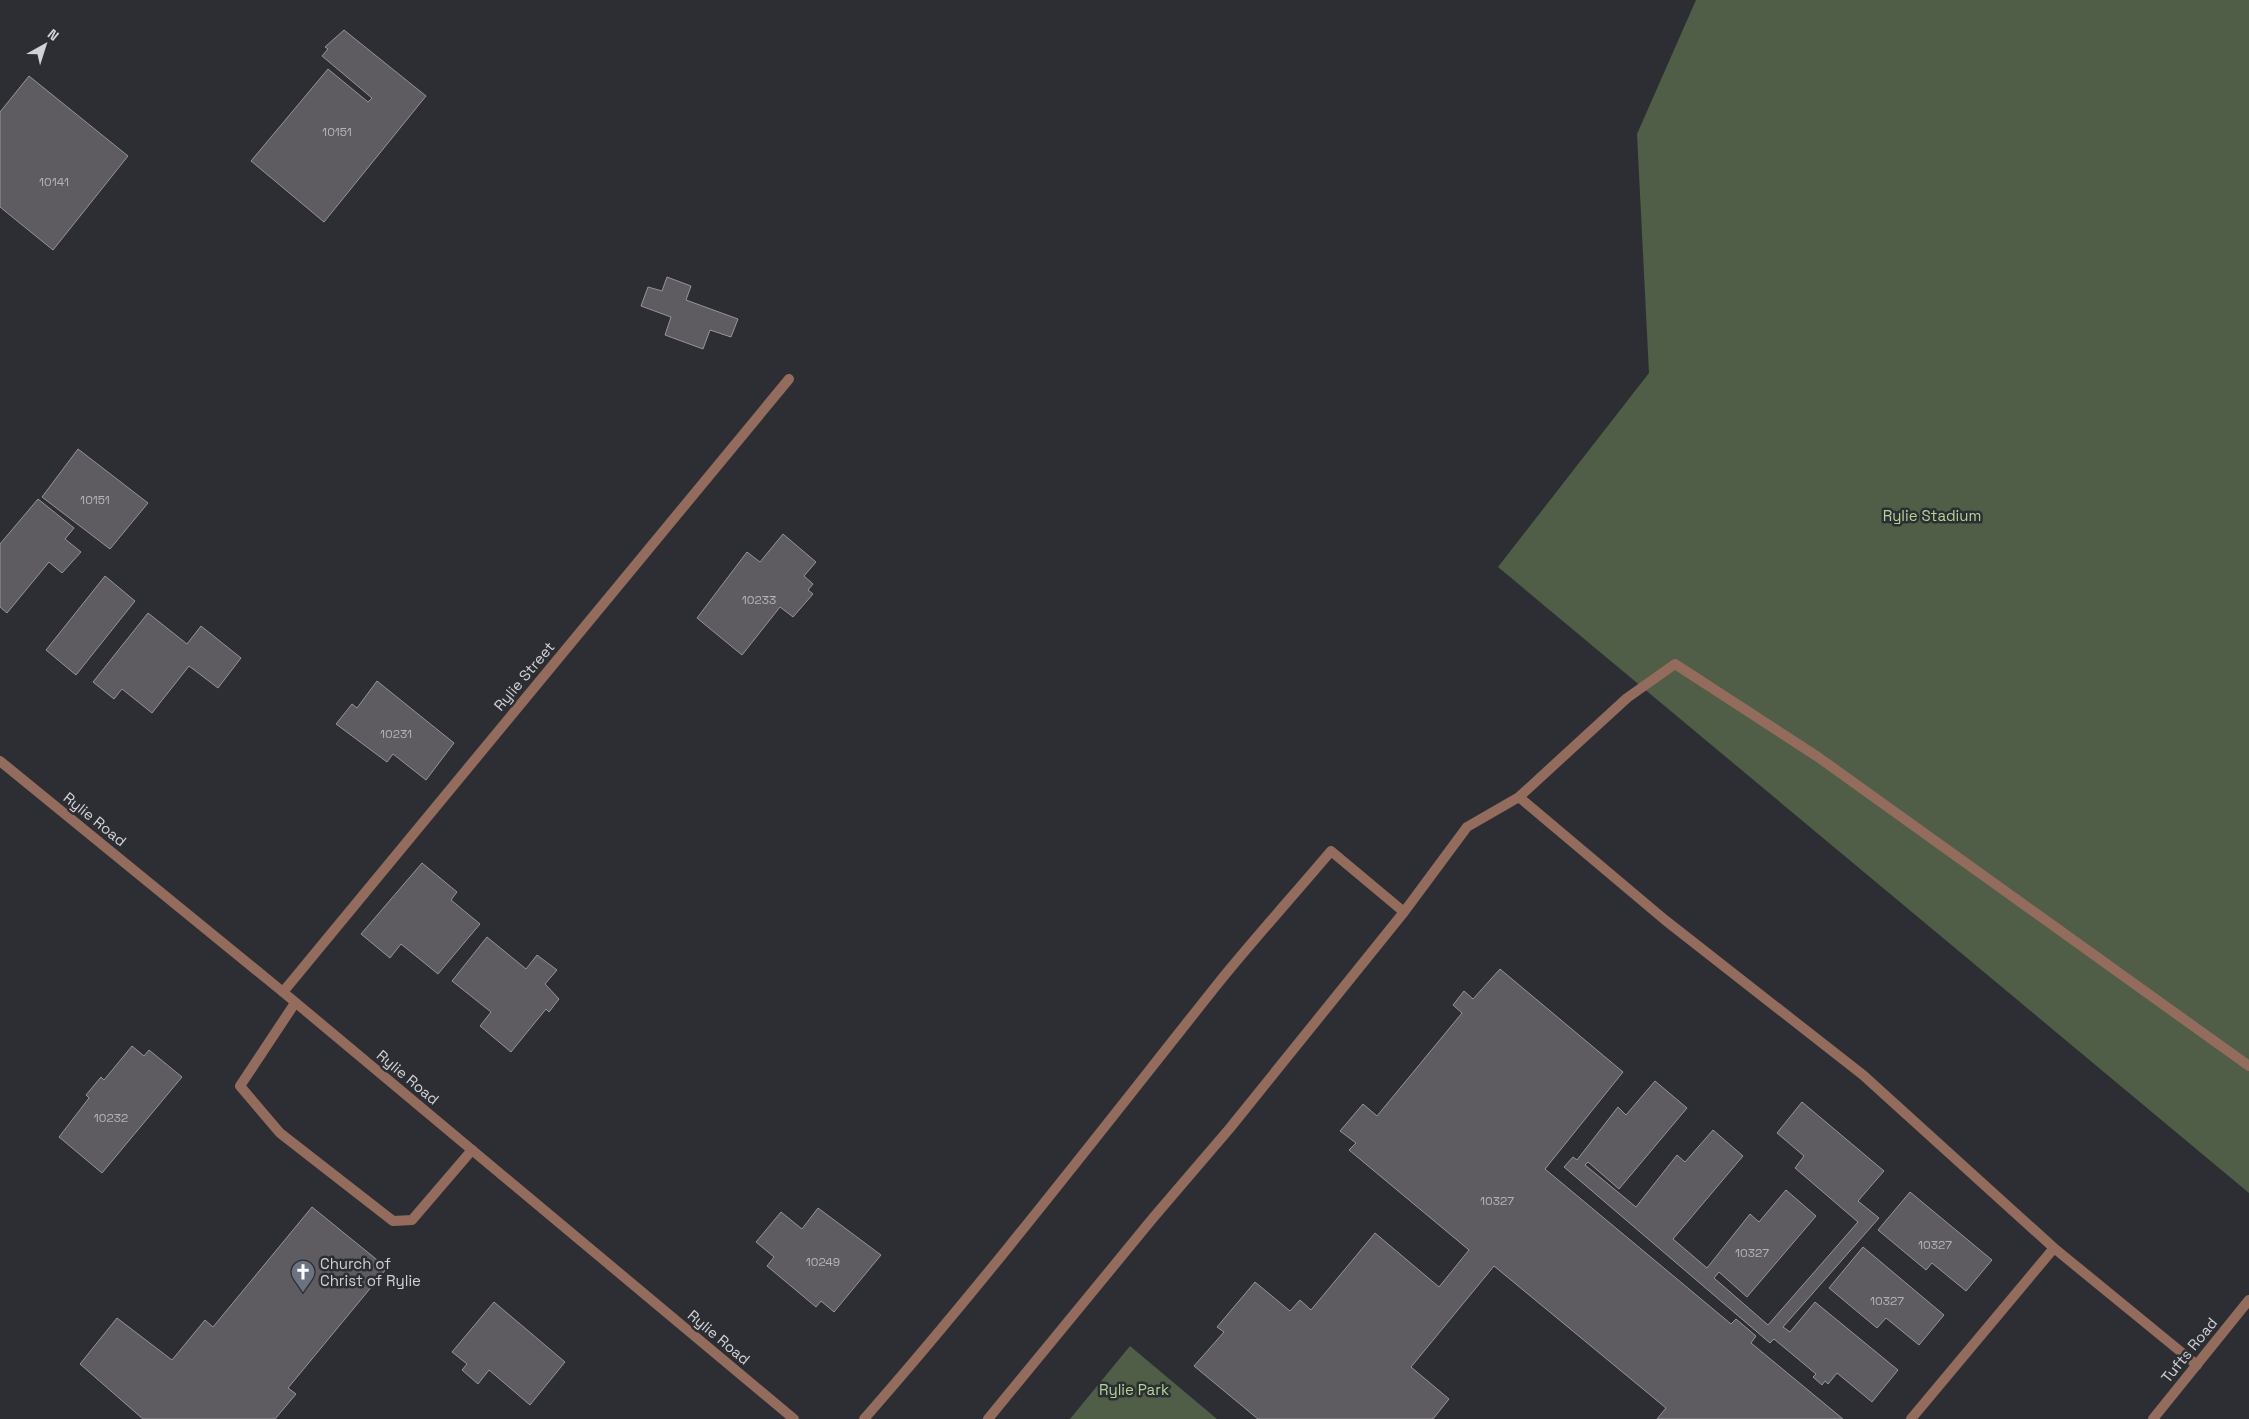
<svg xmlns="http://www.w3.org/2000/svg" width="2249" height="1419" viewBox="0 0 2249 1419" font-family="'Space Grotesk',sans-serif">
<rect width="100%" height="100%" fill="#2d2e33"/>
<!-- green -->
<path fill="#505e47" d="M1696,0H2249V1193L1498,567L1649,373L1637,134Z
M1130,1346L1217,1419H1070Z"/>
<!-- building -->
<path fill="#5e5c61" stroke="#969499" d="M344,30L426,96L324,222L251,161L328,69L368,102L372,98L322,56L328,49L325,47Z
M29,76L128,156L53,250L0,207V112Z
M667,277L691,286L686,300L738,319L731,337L710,330L703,349L665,335L671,317L641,306L648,287L662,291Z
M78,449L148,503L110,549L42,497Z
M38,499L74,528L65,539L81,552L62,573L49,562L7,613L0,607V544Z
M783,534L816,562L804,576L813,584L808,590L813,594L793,617L780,607L742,655L697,618L747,552L760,562Z
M105,576L135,601L76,675L46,650Z
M148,613L187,644L201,626L241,658L218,688L189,666L152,713L122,689L114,699L93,682Z
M377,681L454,743L426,780L393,754L387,762L336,724L352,704L357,708Z
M422,863L457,892L451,900L480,924L438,974L401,944L390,958L361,934Z
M487,937L526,969L537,955L557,970L545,984L559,999L549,1012L546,1009L511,1052L480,1026L491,1012L452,981Z
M1500,969L1623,1072L1545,1169L1731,1324L1736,1319L1756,1336L1751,1343L1843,1419H1657L1666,1408L1494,1266L1411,1367L1449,1399L1433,1419H1258L1194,1366L1224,1332L1217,1327L1255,1282L1290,1311L1300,1300L1311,1310L1375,1233L1439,1287L1469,1250L1349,1150L1356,1143L1340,1131L1363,1104L1377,1116L1462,1013L1453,1005L1464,991L1473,999Z
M132,1046L144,1056L149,1050L182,1077L102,1173L59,1137L89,1098L86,1095L101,1077L104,1080Z
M1655,1081L1687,1108L1619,1189L1588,1162L1585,1165L1636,1207L1677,1155L1685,1162L1713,1130L1743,1156L1673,1239L1707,1268L1750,1214L1759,1222L1786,1190L1816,1216L1747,1297L1719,1272L1714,1278L1768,1325L1858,1222L1795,1168L1804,1156L1777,1133L1802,1102L1884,1171L1858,1201L1879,1218L1783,1327L1790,1332L1815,1302L1898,1370L1872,1402L1837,1373L1828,1384L1825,1381L1822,1385L1813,1377L1816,1374L1774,1339L1770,1343L1564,1167L1573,1157L1577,1160L1618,1107L1626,1115Z
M1910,1192L1992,1260L1966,1291L1932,1263L1926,1270L1878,1230Z
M312,1207L387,1268L288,1388L296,1394L275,1419H143L80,1364L117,1318L172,1360L205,1320L213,1327Z
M818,1208L881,1255L834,1312L821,1301L816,1307L767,1266L774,1257L756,1242L781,1212L802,1229Z
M1863,1247L1944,1315L1919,1345L1886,1318L1877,1328L1829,1288Z
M494,1302L565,1362L530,1405L489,1370L478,1384L462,1370L467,1364L452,1352Z"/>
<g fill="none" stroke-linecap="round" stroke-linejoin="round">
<!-- service -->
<path stroke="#946c5e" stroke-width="10" d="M295,1003L240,1086L280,1133L393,1221L412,1220L472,1150
M2197,1365L2054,1248L1863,1075L1665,920L1519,797L1627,698L1675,664L1818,757L2249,1066
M864,1419C987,1279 1100,1132 1216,986C1253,940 1293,896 1331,851L1404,912
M988,1419L1153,1218L1230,1128L1404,912L1467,827L1519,797
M1911,1419L2054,1248"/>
<!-- minor -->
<path stroke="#946c5e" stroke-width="10" d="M283,992L789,379
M2153,1419L2249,1300"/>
<!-- tertiary -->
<path stroke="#946c5e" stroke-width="10" d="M0,761L283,992L794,1419"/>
</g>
<!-- icons -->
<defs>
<symbol id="church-pin" viewBox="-11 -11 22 30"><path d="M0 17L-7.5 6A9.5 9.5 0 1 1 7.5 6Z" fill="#6b7280" stroke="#2d2e33"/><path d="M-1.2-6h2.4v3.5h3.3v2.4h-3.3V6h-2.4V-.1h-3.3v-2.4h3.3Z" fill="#fff"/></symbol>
</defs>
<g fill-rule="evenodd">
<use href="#church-pin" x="289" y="1258" width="28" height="38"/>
</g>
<g text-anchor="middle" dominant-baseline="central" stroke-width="5" stroke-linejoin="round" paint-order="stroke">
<!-- number labels -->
<g font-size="12" fill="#b4b4b8">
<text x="337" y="132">10151</text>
<text x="54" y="182">10141</text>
<text x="95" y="500">10151</text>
<text x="759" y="600">10233</text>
<text x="396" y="734">10231</text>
<text x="111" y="1118">10232</text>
<text x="1497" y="1201">10327</text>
<text x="1935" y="1245">10327</text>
<text x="1752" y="1253">10327</text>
<text x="823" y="1262">10249</text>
<text x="1887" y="1301">10327</text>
</g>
<!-- park labels -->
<g font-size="15" fill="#b0d595" stroke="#2d2e33">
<text x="1932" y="515">Rylie Stadium</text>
<text x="1134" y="1389">Rylie Park</text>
</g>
<!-- street labels -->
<g font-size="15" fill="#d1d2d5" stroke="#2d2e33">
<text transform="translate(524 676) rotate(-50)">Rylie Street</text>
<text transform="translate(95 819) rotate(39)">Rylie Road</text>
<text transform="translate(408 1077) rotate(40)">Rylie Road</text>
<text transform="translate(719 1337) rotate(40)">Rylie Road</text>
<text transform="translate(2189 1350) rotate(-51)">Tufts Road</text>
</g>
<!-- poi labels -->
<g font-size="15" fill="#d1d2d5" stroke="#2d2e33" text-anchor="start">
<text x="320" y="1263">Church of<tspan x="320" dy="17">Christ of Rylie</tspan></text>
</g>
</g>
<!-- north arrow -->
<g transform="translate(45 45) rotate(39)" stroke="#2d2e33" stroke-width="4" paint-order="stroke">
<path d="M0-4L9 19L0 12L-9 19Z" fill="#d1d2d5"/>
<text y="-8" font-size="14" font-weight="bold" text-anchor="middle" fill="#d1d2d5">N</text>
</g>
</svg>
